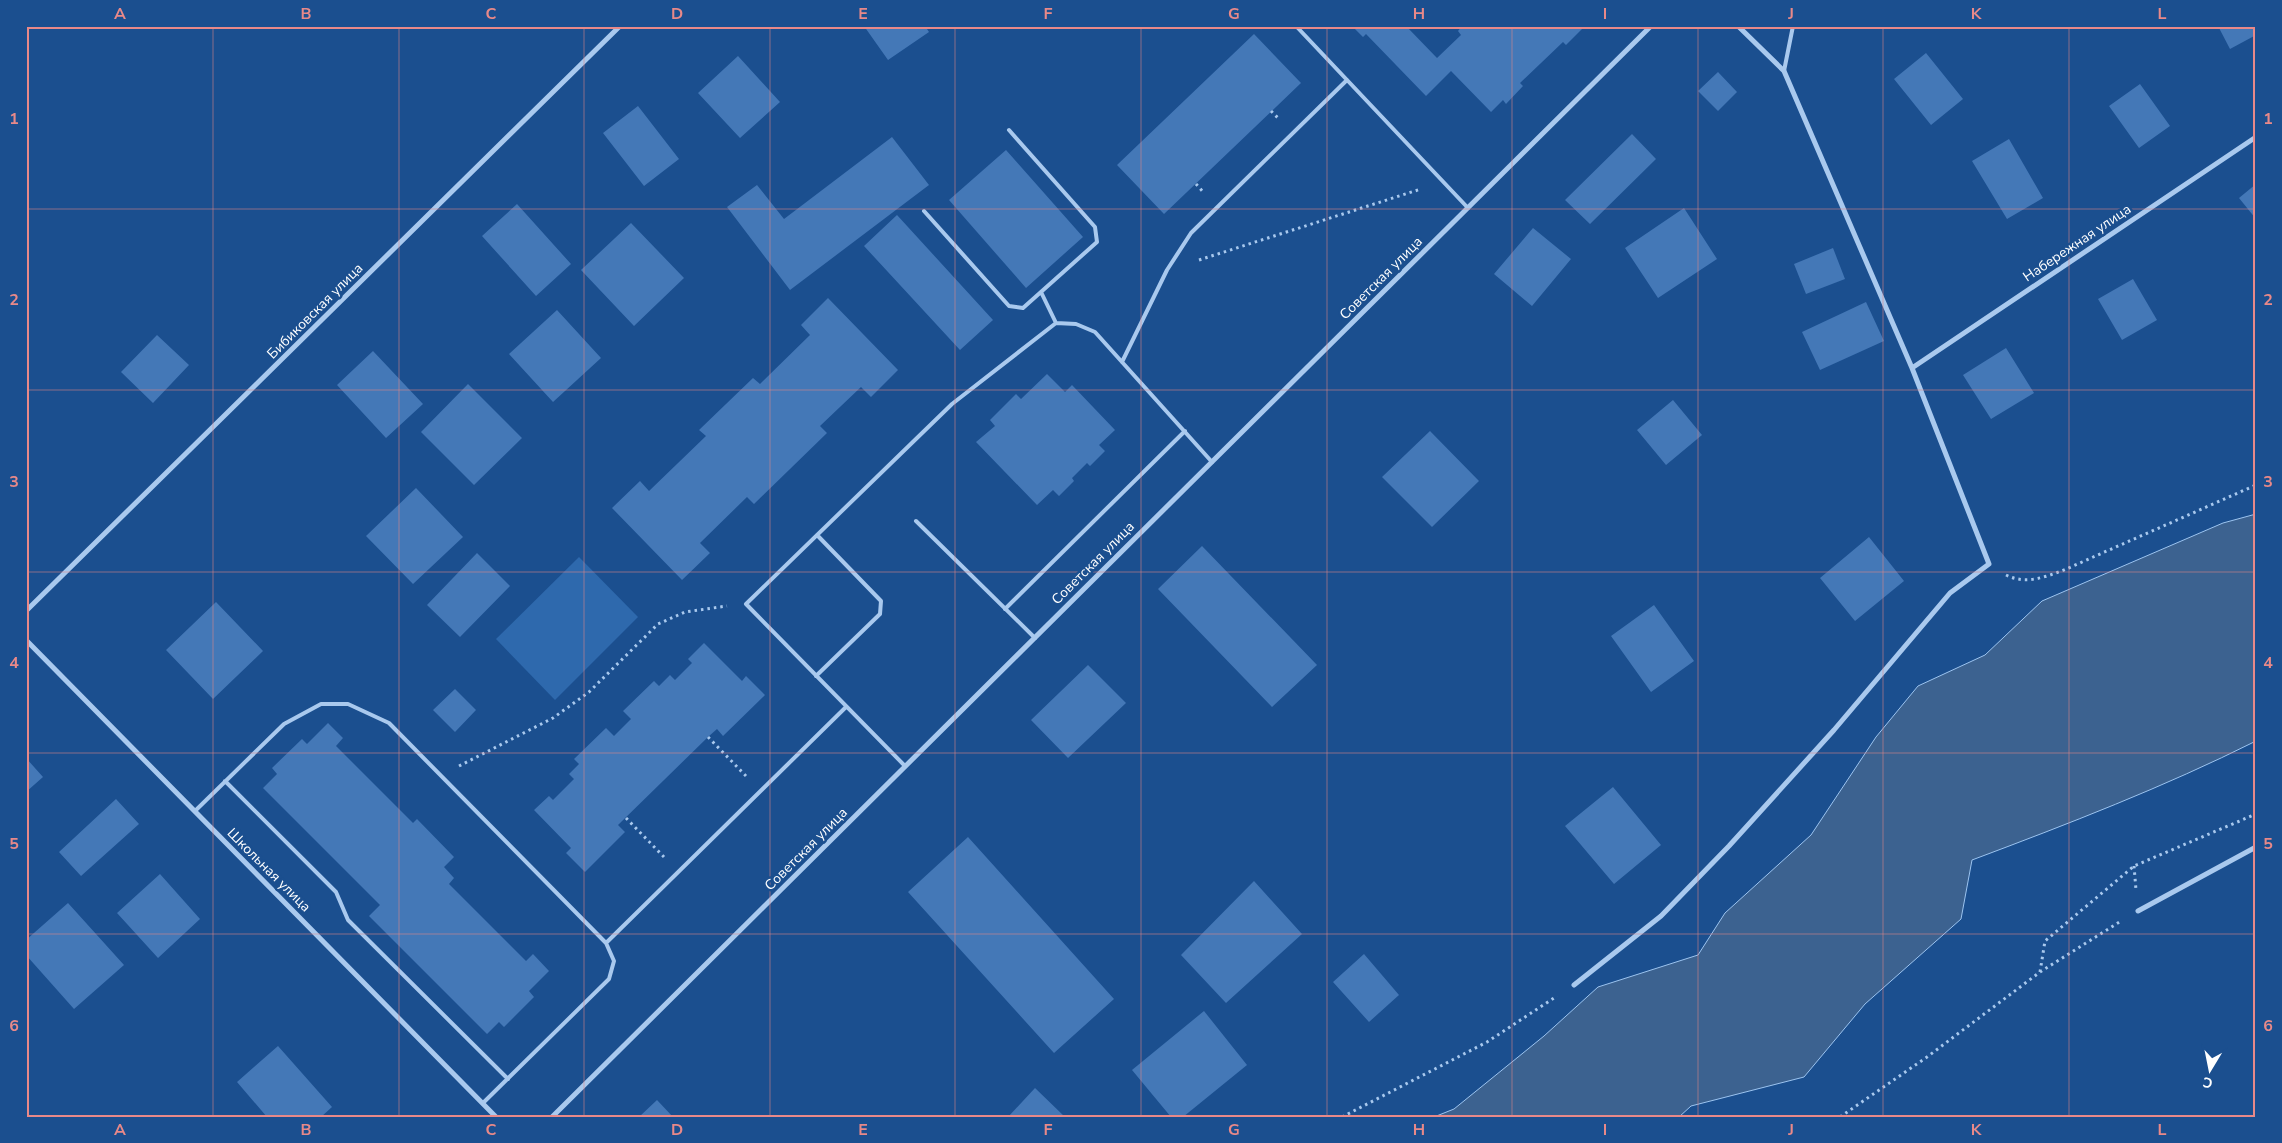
<svg xmlns="http://www.w3.org/2000/svg" width="2282" height="1143" viewBox="0 0 2282 1143" font-family="'Nunito Sans',sans-serif">
<rect width="100%" height="100%" fill="#1b4f8f"/>
<!-- green -->
<path fill="#2e69ad" d="M579,557L638,617L555,700L496,639Z"/>
<!-- water -->
<path fill="#3c6290" stroke="#9cc4f0" d="M2256,514V741C2164,787 2068,824 1972,860L1961,919L1865,1004L1804,1077L1691,1106L1679,1117H1434L1454,1109L1544,1036L1598,987L1698,955L1725,913L1811,835L1876,737L1918,686L1985,655L2042,601L2223,523Z"/>
<!-- building -->
<path fill="#4478b7" d="M864,26H925L929,32L888,60Z
M1352,26H1406L1437,58L1461,35L1458,31L1462,26H1581L1583,28L1566,45L1563,42L1520,83L1523,86L1506,104L1503,100L1491,112L1451,71L1426,96L1366,34L1363,37Z
M2218,26H2256V35L2230,49Z
M1254,34L1301,83L1164,214L1117,165Z
M1926,53L1963,99L1931,125L1894,79Z
M738,56L780,102L740,138L698,93Z
M1718,72L1737,92L1718,111L1698,91Z
M2140,84L2170,126L2139,148L2109,106Z
M638,106L679,159L644,186L603,133Z
M1632,134L1656,159L1590,224L1565,200Z
M892,137L929,185L790,290L727,207L757,185L784,219Z
M2009,139L2043,198L2007,219L1972,161Z
M1006,150L1083,237L1026,288L949,200Z
M2256,184V219L2239,198Z
M517,204L571,264L536,296L482,236Z
M1684,208L1717,259L1658,298L1625,248Z
M897,215L993,320L960,350L864,246Z
M631,223L684,278L634,326L581,270Z
M1533,228L1571,259L1532,306L1494,274Z
M1833,248L1845,279L1806,294L1794,264Z
M2133,279L2157,320L2122,340L2098,299Z
M828,298L898,370L871,397L861,387L820,426L827,433L754,504L747,497L700,543L710,553L682,580L612,508L640,481L649,491L706,436L699,430L753,378L760,384L810,335L801,325Z
M1866,302L1884,341L1820,370L1802,332Z
M557,310L601,358L553,402L509,354Z
M157,335L189,365L153,403L121,372Z
M2006,348L2034,393L1991,419L1963,375Z
M373,351L423,404L386,438L337,385Z
M1047,374L1065,392L1072,385L1115,430L1099,445L1105,451L1090,466L1087,463L1072,478L1074,481L1059,496L1053,490L1037,505L976,442L995,426L990,420L1016,394L1021,399Z
M468,384L522,438L474,485L421,432Z
M1673,400L1702,435L1666,465L1637,430Z
M1430,431L1479,481L1432,527L1382,477Z
M416,488L463,537L413,584L366,536Z
M1869,537L1904,581L1855,621L1820,578Z
M1202,546L1317,665L1272,707L1158,589Z
M477,553L510,586L460,637L427,605Z
M216,602L263,651L213,699L166,650Z
M1654,605L1694,661L1651,692L1611,636Z
M704,643L742,681L746,676L765,695L723,736L717,729L708,737L618,825L625,832L585,872L566,853L571,848L534,810L549,796L553,800L574,779L569,774L579,764L574,759L606,728L614,736L631,719L623,711L654,681L659,686L670,675L675,680L692,663L688,659Z
M1088,665L1126,703L1068,758L1031,720Z
M455,689L476,710L455,732L433,710Z
M328,723L343,738L336,746L413,823L417,819L454,857L444,867L454,878L449,884L526,961L533,954L549,971L529,991L534,997L504,1027L499,1022L487,1034L369,916L380,905L263,788L277,774L272,768L302,739L307,744Z
M26,758L43,777L26,792Z
M1613,787L1661,845L1614,884L1565,826Z
M116,799L139,824L81,876L59,852Z
M968,837L1114,999L1054,1053L908,892Z
M160,874L200,919L158,958L117,913Z
M1254,881L1302,934L1226,1003L1181,955Z
M68,903L124,965L74,1009L26,955V940Z
M1364,954L1399,995L1369,1022L1333,982Z
M1204,1011L1247,1065L1183,1117H1171L1132,1070Z
M278,1046L332,1107L321,1117H267L237,1082Z
M1035,1088L1065,1117H1008Z
M657,1100L673,1117H639Z"/>
<g fill="none" stroke-linecap="round" stroke-linejoin="round">
<!-- path -->
<path stroke="#a9c9ee" stroke-width="3" stroke-dasharray="2.5 4" stroke-linecap="butt" d="M1271,111L1280,120
M1196,184L1204,193
M1199,260L1421,189
M2006,575C2026,585 2045,577 2064,570L2256,485
M708,737L746,776
M459,766L553,718L589,692L658,624L685,612L727,606
M626,818L664,857
M2134,866L2136,890
M2040,972L2045,941L2134,866L2256,814
M1342,1117L1487,1042L1557,996
M1840,1117L1927,1057L2040,972L2121,921"/>
<!-- service -->
<path stroke="#a9c9ee" stroke-width="4" d="M1296,26L1468,208
M1784,71L1793,26
M924,211L1009,306L1023,308L1097,242L1095,227L1009,130
M1041,292L1056,323
M1122,362L1167,270L1191,233L1347,80
M916,521L1035,638
M1005,609L1185,431
M816,676L880,614L881,601L817,535
M905,766L746,604L952,404L1056,323L1076,324L1095,332L1212,462
M225,781L336,892L348,920L508,1079
M195,811L284,724L321,704H348L389,723L606,943L614,961L609,979L483,1103
M606,943L846,707"/>
<!-- minor -->
<path stroke="#a9c9ee" stroke-width="5" d="M1912,368L2256,137
M26,611L620,26
M26,640L496,1117
M2138,911L2256,847
M1574,985L1661,916L1729,846L1834,730L1950,593L1989,564L1912,368L1784,71L1738,26
M552,1117L1651,26"/>
</g>
<!-- grid -->
<path fill="none" stroke="#e88989" stroke-width="1" stroke-opacity="0.55" d="M213,26V1117M399,26V1117M584,26V1117M770,26V1117M955,26V1117M1141,26V1117M1327,26V1117M1512,26V1117M1698,26V1117M1883,26V1117M2069,26V1117M26,209H2256M26,390H2256M26,572H2256M26,753H2256M26,934H2256"/>
<g text-anchor="middle" dominant-baseline="central" stroke-width="5" stroke-linejoin="round" paint-order="stroke">
<!-- street labels -->
<g font-size="14" fill="#fff" stroke="#1b4f8f">
<text transform="translate(2077 243) rotate(-34)">Набережная улица</text>
<text transform="translate(1381 278) rotate(-45)">Советская улица</text>
<text transform="translate(315 311) rotate(-45)">Бибиковская улица</text>
<text transform="translate(1093 563) rotate(-45)">Советская улица</text>
<text transform="translate(806 849) rotate(-45)">Советская улица</text>
<text transform="translate(269 870) rotate(45)">Школьная улица</text>
</g>
</g>
<!-- border -->
<rect width="2282" height="1143" fill="none" stroke="#1b4f8f" stroke-width="55"/>
<!-- north arrow -->
<g transform="translate(2210 1070) rotate(190)" stroke="#1b4f8f" stroke-width="4" paint-order="stroke">
<path d="M0-4L9 19L0 12L-9 19Z" fill="#ffffff"/>
<text y="-8" font-size="14" font-weight="bold" text-anchor="middle" fill="#ffffff">С</text>
</g>
<rect x="28" y="28" width="2226" height="1088" fill="none" stroke="#e88989" stroke-width="2"/>
<g font-size="16" text-anchor="middle" font-weight="bold" fill="#e88989">
<text x="120" y="19">A</text>
<text x="306" y="19">B</text>
<text x="491" y="19">C</text>
<text x="677" y="19">D</text>
<text x="863" y="19">E</text>
<text x="1048" y="19">F</text>
<text x="1234" y="19">G</text>
<text x="1419" y="19">H</text>
<text x="1605" y="19">I</text>
<text x="1791" y="19">J</text>
<text x="1976" y="19">K</text>
<text x="2162" y="19">L</text>
<text x="14" y="124">1</text>
<text x="2268" y="124">1</text>
<text x="14" y="305">2</text>
<text x="2268" y="305">2</text>
<text x="14" y="487">3</text>
<text x="2268" y="487">3</text>
<text x="14" y="668">4</text>
<text x="2268" y="668">4</text>
<text x="14" y="849">5</text>
<text x="2268" y="849">5</text>
<text x="14" y="1031">6</text>
<text x="2268" y="1031">6</text>
<text x="120" y="1135">A</text>
<text x="306" y="1135">B</text>
<text x="491" y="1135">C</text>
<text x="677" y="1135">D</text>
<text x="863" y="1135">E</text>
<text x="1048" y="1135">F</text>
<text x="1234" y="1135">G</text>
<text x="1419" y="1135">H</text>
<text x="1605" y="1135">I</text>
<text x="1791" y="1135">J</text>
<text x="1976" y="1135">K</text>
<text x="2162" y="1135">L</text>
</g>
</svg>
